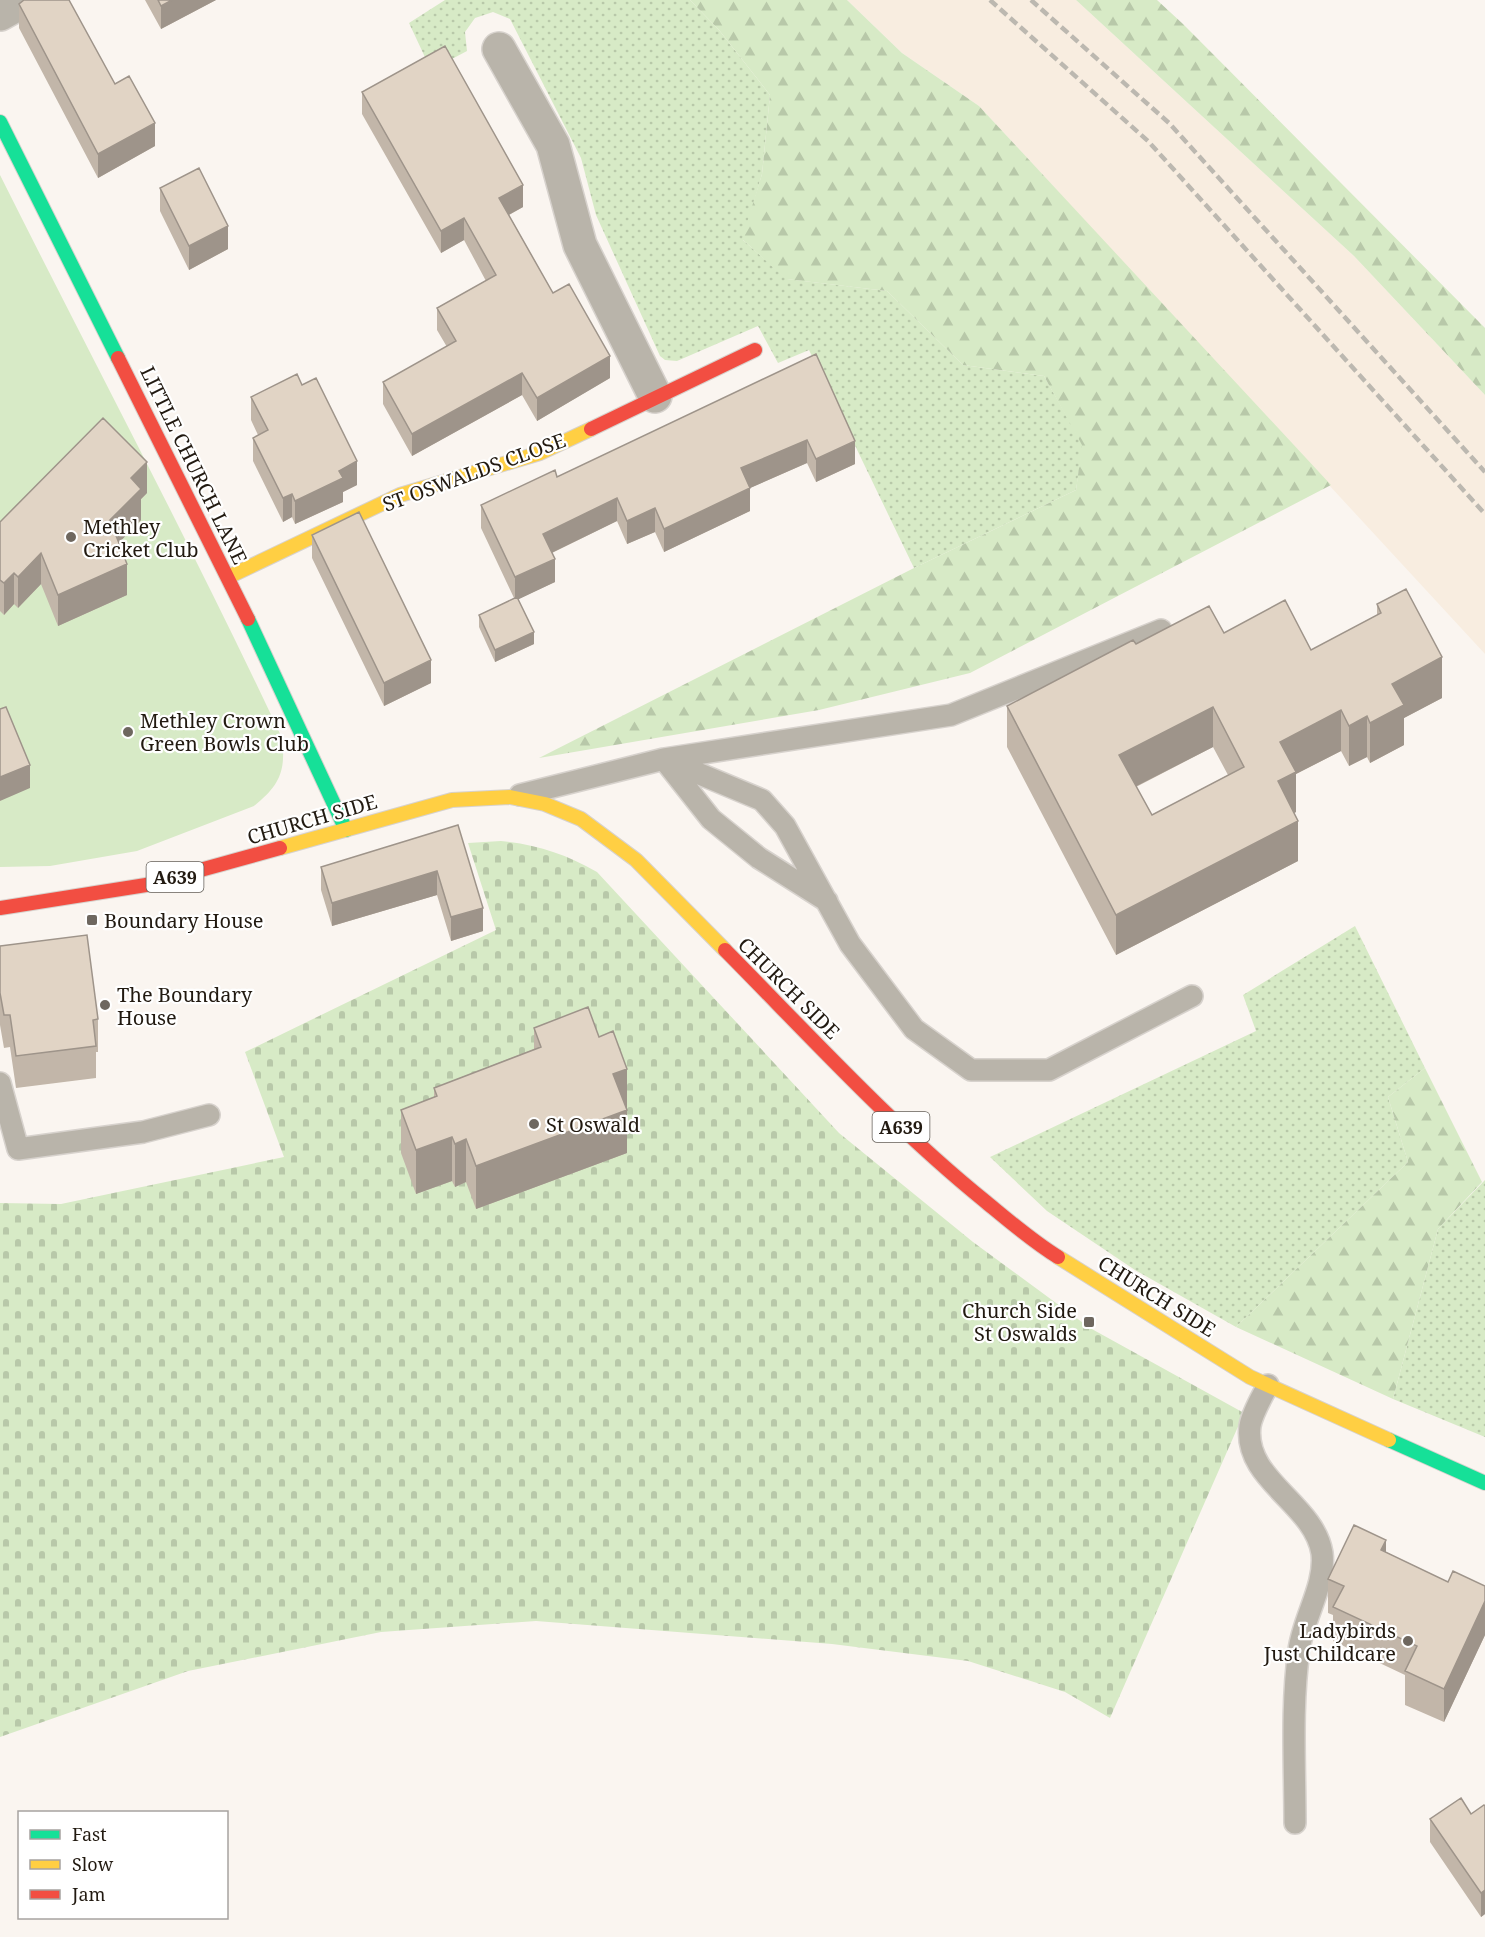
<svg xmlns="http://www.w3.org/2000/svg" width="1485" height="1937" viewBox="0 0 1485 1937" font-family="'Noto Serif',serif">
<defs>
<pattern id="grass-dots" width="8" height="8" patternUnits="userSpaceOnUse" patternTransform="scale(1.5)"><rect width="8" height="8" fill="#d7eac6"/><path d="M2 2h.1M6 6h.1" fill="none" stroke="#b8c8a9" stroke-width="1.8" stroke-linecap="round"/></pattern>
<pattern id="forest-firs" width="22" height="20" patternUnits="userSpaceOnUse" patternTransform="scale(1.5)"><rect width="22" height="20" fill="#d7eac6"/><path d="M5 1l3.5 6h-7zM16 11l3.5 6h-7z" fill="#b8c8a9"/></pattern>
<pattern id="cemetery-stones" width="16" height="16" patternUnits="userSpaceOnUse" patternTransform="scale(1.5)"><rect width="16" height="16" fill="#d7eac6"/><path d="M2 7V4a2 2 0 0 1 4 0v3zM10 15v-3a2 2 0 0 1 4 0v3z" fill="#b8c8a9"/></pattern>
</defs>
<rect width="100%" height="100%" fill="#faf5f0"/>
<!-- built -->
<path fill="#f8ede0" d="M847,0H1076L1354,256L1485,395V654L979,106L902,53Z"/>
<!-- grass -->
<path fill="url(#grass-dots)" d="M445,0H690L719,30L770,95L762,174L743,240L787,279L887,291L963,365L1044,376L1083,445L1076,490L914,568L809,350L778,363L758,326L677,361L665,360L660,356L596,215L581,158L510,19L493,12L475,18L465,32L467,51L431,70L409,23Z
M1355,926L1425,1068L1388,1097L1408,1162L1236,1327L1135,1270L1047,1211L990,1157L1256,1031L1243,995Z
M1485,1180V1437L1393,1399L1438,1229Z"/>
<!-- forest -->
<path fill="url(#forest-firs)" d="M690,0H847L902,53L979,106L1331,485L970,673L819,710L539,758L914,568L1076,490L1082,445L1044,376L963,365L887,291L786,279L742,239L762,174L770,95L719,30Z
M1076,0H1157L1183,24L1485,328V395L1354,256Z
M1425,1068L1482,1182L1438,1229L1393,1399L1236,1327L1408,1162L1388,1097Z"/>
<!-- cemetery -->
<path fill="url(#cemetery-stones)" d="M501,841C538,845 565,854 597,872L839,1133L973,1242L1090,1328L1244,1413L1110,1718L1065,1692L968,1661L832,1644L536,1621L381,1632L188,1671L0,1737V1203L61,1204L284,1157L245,1052L496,930L468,843Z"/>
<!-- park -->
<path fill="#d7eac6" d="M0,175C94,363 193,548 282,738C286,771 280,785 254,806L137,851L50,866L0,867Z"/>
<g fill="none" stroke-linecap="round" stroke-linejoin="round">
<defs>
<path id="lane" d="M664,759L762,800L785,826L850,944L914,1029L971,1070H1049L1192,996
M666,762L711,819L759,858L827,901
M520,795L664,759L951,715L1161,630
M0,1083L18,1149L143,1132L209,1115
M1268,1385C1262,1397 1252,1413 1250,1426C1243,1480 1314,1503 1322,1553C1326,1585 1303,1618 1299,1650C1291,1706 1295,1766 1295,1823"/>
<path id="street" d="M0,14L25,0
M499,49L553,145L580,245L655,396"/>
<path id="fast" d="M0,122L118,358
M248,619L346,830
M1389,1440L1485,1483"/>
<path id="slow" d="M228,577L400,495L540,453L591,429
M280,848L452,800L510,797L545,804L581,819L636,860L725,950
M1058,1257L1250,1377L1389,1440"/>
<path id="jam" d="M118,358L248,619
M591,429L755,350
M0,908L146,885L280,848
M725,950C810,1036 892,1126 986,1202C1009,1221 1032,1241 1058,1257"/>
</defs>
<!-- lane casing -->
<use href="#lane" stroke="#d7d2cd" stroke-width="24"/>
<!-- street casing -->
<use href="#street" stroke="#d7d2cd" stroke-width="36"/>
<!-- fast casing -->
<use href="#fast" stroke="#d7d2cd" stroke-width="16"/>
<!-- slow casing -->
<use href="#slow" stroke="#d7d2cd" stroke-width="16"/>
<!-- jam casing -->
<use href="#jam" stroke="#d7d2cd" stroke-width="16"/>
<!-- lane -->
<use href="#lane" stroke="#b9b4aa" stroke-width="21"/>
<!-- street -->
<use href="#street" stroke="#b9b4aa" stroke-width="33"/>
<!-- fast -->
<use href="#fast" stroke="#16e098" stroke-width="14"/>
<!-- slow -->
<use href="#slow" stroke="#ffcf43" stroke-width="14"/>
<!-- jam -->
<use href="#jam" stroke="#f24e42" stroke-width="14"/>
<!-- rail -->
<path stroke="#bcb8b0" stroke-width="4.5" stroke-dasharray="9 4.5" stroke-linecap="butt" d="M990,0L1148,141L1485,514
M1031,0L1169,123L1485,472"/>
</g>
<!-- wall -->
<path fill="#c2b6a9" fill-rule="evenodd" d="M145,0H216L161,29Z
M19,4L115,84L155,146L98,178L19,28Z
M362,92L523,207L509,215L553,293L610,378L537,421L522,395L412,456L383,404V382L447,347L437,330V308L486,281L464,240L441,253L362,114Z
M160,188L228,249L189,270L160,211Z
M816,354L855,464L816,482L807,463L750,488V511L664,552L655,532L627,544L617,521L552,553L555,582L518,599L534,644L495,662L479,627V615L514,598L481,528V505L557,477Z
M302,385L357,485L343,492V502L295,524L292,517L283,522L253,461V438L258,435L251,420V397Z
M147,493L141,499V520L118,543L127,595L58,626L41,584L18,608L14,604L4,615L0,611V522Z
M312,535L431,683L384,706L312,558Z
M1377,604L1442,698L1404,718V745L1370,763L1367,757L1349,766L1341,751L1296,774V812L1294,813L1298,861L1116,955L1007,747V706L1136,644L1224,633L1311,650L1377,615ZM1213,747L1228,775L1152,815L1136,787Z
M458,825L483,931L451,941L437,895L332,926L321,890V867Z
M0,946L98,1019V1052H96V1078L16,1088L10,1047L4,1048L0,1025Z
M534,1028L627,1112V1153L476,1209L466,1182L455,1187L452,1181L416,1194L401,1153V1110L434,1097V1088L534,1049Z
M1386,1552L1448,1582L1485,1586V1635L1444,1722L1405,1705V1675L1333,1641V1615L1328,1613V1579Z
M1485,1806V1914L1481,1917L1430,1842V1819L1471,1814Z"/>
<!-- shaded-wall -->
<path fill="#9e948a" d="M172,0H216L161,29V6Z
M155,123V146L98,178V154Z
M523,185V207L499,220V198Z
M464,218V240L441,253V231Z
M228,226V249L189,270V246Z
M610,356V378L537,421V398Z
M522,373V395L412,456V434Z
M807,440V463L741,492V468Z
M855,441V464L816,482V459Z
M357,461V485L343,492V502L295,524V501L339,471Z
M147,462V493L141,499V520L110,552V520L131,478Z
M750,488V511L664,552V529Z
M292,494V517L283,522V498Z
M617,498V521L543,557V534Z
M655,508V532L627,544V521Z
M41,553V584L18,608V577Z
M555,559V582L515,601V577Z
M127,564V595L58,626V595Z
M14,573V604L4,615V583Z
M534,632V644L495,662V650Z
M1442,657V698L1404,718V745L1370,763V723L1392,684Z
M431,660V683L384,706V683Z
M1213,707V747L1119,795V755Z
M1341,710V751L1296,774V812L1278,822V781L1280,742Z
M1367,716V757L1349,766V726Z
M30,765V788L0,801V777Z
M1298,821V861L1116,955V915Z
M437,871V895L332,926V903Z
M483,908V931L451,941V917Z
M627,1069V1153L476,1209V1166L613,1074Z
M452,1137V1181L416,1194V1150Z
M466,1139V1182L455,1187V1144Z
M1386,1540V1574L1381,1550Z
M1485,1601V1635L1444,1722V1689Z
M1485,1890V1914L1481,1917V1893Z"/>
<!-- building -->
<path fill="#e1d4c5" stroke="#9e948a" stroke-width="1.5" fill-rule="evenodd" d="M24,0H69L115,84L129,76L155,123L98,154L19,4Z
M158,0H172L161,6Z
M445,46L523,185L499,198L553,293L569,284L610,356L537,398L522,373L412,434L383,382L456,341L437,308L496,275L464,218L441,231L362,92Z
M199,168L228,226L189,246L160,188Z
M816,354L855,441L816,459L807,440L741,468L750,488L664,529L655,508L627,521L617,498L543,534L555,559L515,577L481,505L555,470L557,477Z
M297,374L302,385L316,378L357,461L339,471L343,478L295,501L292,494L283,498L253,438L268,430L251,397Z
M103,418L147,462L131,478L141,489L110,520L127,564L58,595L41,553L18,577L14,573L4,583L0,580V522Z
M359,512L431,660L384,683L312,535Z
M1406,589L1442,657L1392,684L1404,705L1370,723L1367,716L1349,726L1341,710L1280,742L1296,772L1278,781L1298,821L1116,915L1007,706L1133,640L1136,644L1209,606L1224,633L1285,600L1311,650L1381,613L1377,604ZM1213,707L1244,767L1152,815L1119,755Z
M517,597L534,632L495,650L479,615Z
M6,707L30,765L0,777V709Z
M458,825L483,908L451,917L437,871L332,903L321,867Z
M87,935L98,1019L93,1020L96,1046L16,1056L10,1015H4L0,993V946Z
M588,1007L599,1037L613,1031L627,1069L613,1074L627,1110L476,1166L466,1139L455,1144L452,1137L416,1150L401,1110L437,1096L434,1088L541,1047L534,1028Z
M1354,1525L1386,1540L1381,1550L1448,1582L1453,1571L1485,1586V1601L1444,1689L1405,1671L1417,1646L1333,1607L1344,1586L1328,1579Z
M1461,1798L1471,1814L1484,1805L1485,1806V1890L1481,1893L1430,1819Z"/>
<!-- markers -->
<g fill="#6e675f" stroke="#fff" stroke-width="2">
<circle cx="71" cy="537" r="6"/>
<circle cx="128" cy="732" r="6"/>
<rect x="86" y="914" width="12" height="12" rx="3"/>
<circle cx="105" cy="1005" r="6"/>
<circle cx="534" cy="1124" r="6"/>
<rect x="1083" y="1316" width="12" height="12" rx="3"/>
<circle cx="1408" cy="1641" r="6"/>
</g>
<g text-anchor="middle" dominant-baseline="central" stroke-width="4.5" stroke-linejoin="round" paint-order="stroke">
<!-- shield labels -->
<g fill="#fff" stroke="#645f58" stroke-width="1.5">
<rect x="146.5" y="862" width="57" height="30" rx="4.5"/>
<rect x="872.5" y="1112" width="57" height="30" rx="4.5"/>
</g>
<g font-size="18" font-weight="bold" fill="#221a11">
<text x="175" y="877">A639</text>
<text x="901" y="1127">A639</text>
</g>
<!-- street labels -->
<g font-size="20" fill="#221a11" stroke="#fff">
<text transform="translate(194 465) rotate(64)">LITTLE CHURCH LANE</text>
<text transform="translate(474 472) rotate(-20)">ST OSWALDS CLOSE</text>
<text transform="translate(312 819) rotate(-16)">CHURCH SIDE</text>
<text transform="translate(789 988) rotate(45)">CHURCH SIDE</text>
<text transform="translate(1157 1296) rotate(32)">CHURCH SIDE</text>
</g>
<!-- poi labels -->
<g font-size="20" fill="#221a11" stroke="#fff" text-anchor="start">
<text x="83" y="526">Methley<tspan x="83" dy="23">Cricket Club</tspan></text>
<text x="140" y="720">Methley Crown<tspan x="140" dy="23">Green Bowls Club</tspan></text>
<text x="104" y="920">Boundary House</text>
<text x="117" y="994">The Boundary<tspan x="117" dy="23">House</tspan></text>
<text x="546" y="1124">St Oswald</text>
<text x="1077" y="1310" text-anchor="end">Church Side<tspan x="1077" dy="23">St Oswalds</tspan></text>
<text x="1396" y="1630" text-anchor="end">Ladybirds<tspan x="1396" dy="23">Just Childcare</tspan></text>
</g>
</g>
<!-- legend -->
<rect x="18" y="1811" width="210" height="108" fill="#ffffff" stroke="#a7a3a0" stroke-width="1.5"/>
<rect x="30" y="1830" width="30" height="9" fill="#16e098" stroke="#a7a3a0" stroke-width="1.5"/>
<text x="72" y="1841" font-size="18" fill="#221a11">Fast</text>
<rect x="30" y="1860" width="30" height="9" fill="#ffcf43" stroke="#a7a3a0" stroke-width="1.5"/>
<text x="72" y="1871" font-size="18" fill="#221a11">Slow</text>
<rect x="30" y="1890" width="30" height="9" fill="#f24e42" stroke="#a7a3a0" stroke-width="1.5"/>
<text x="72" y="1901" font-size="18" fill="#221a11">Jam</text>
</svg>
